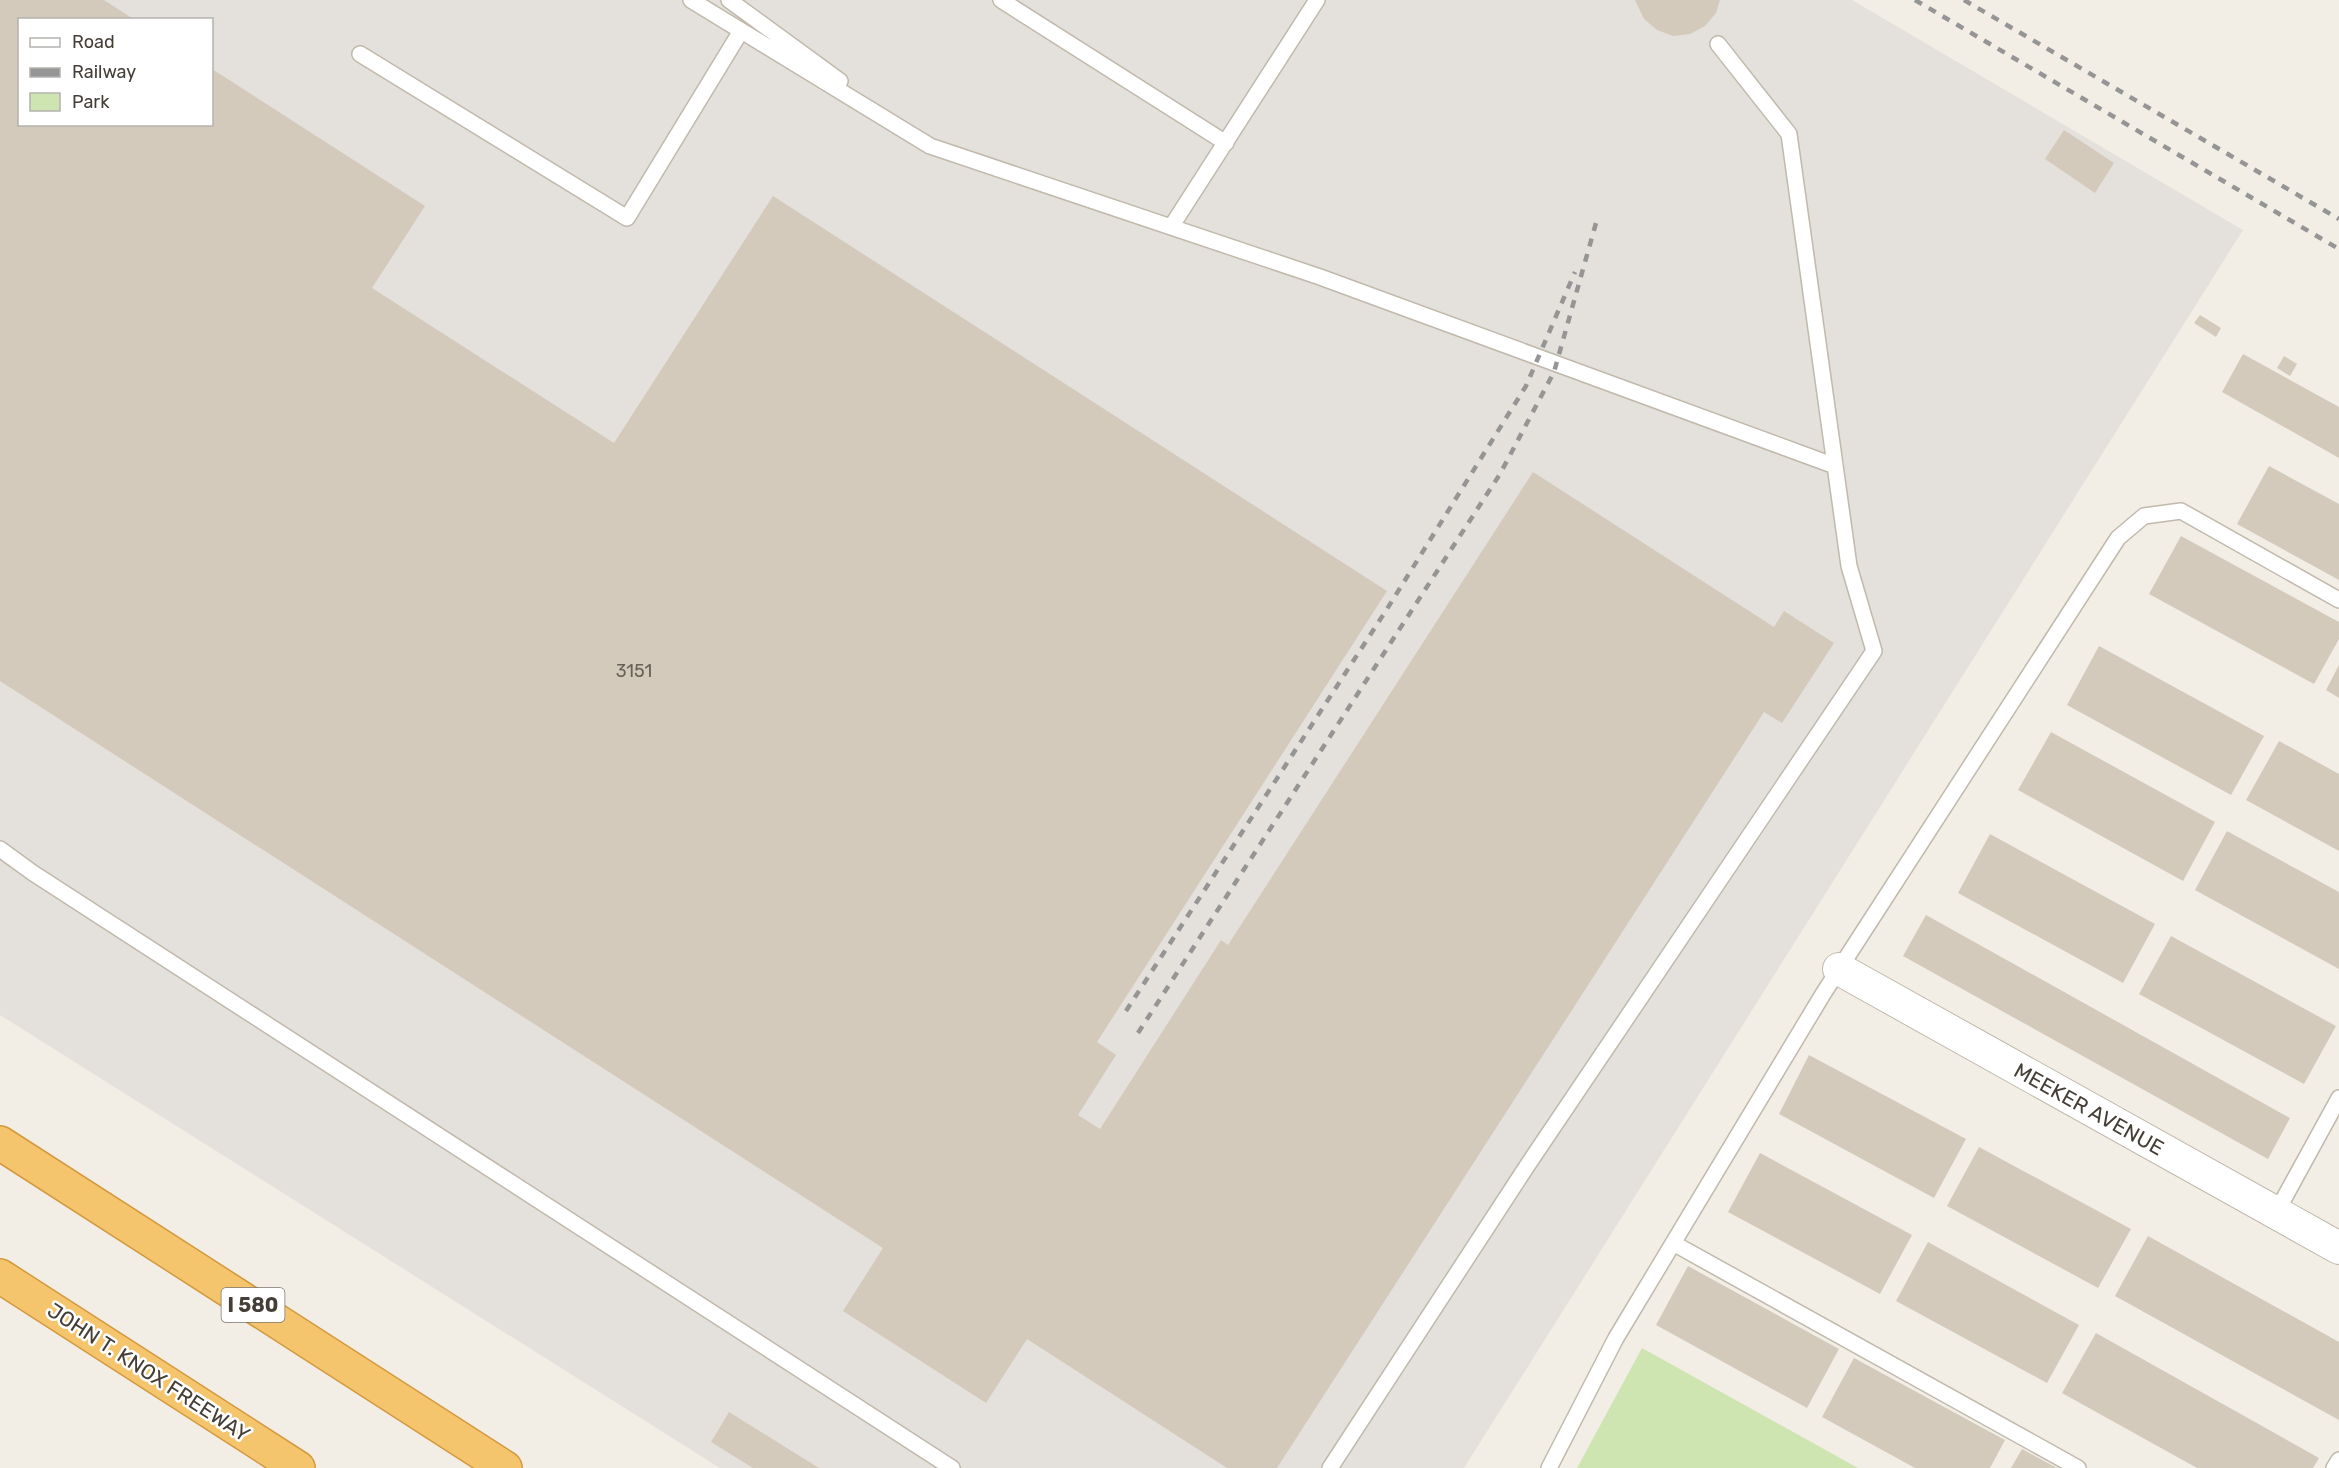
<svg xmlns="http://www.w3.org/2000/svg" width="2339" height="1468" viewBox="0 0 2339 1468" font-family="Rubik,sans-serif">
<rect width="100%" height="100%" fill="#f2eee6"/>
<!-- industrial -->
<path fill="#e4e0db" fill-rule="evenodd" d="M0,0H1852L2243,230L1464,1468H720L0,1015ZM20,20H212V124H20Z"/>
<!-- green -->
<path fill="#cee4b1" d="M1642,1348L1858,1468H1577Z"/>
<!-- building -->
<path fill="#d3cabc" d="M0,0H104L135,20H20V124H212V69L425,206L372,288L614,443L773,196L1387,591L1097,1042L1116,1055L1078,1115L1100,1129L1221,940L1228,945L1533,472L1774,627L1784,611L1834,643L1782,723L1764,712L1277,1468H1227L1027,1339L986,1403L843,1311L883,1248L0,681Z
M1635,0H1720L1716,13L1705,26L1690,34L1673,36L1657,30L1644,19Z
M2064,130L2114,163L2095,193L2045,159Z
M2200,315L2221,328L2216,337L2194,323Z
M2243,354L2339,407V458L2222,392Z
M2284,356L2297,364L2290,376L2277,368Z
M2269,466L2339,504V580L2237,524Z
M2181,536L2339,622V639L2314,684L2149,594Z
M2099,646L2264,736L2231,795L2067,705Z
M2339,665V698L2326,690Z
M2051,732L2215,822L2183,881L2018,790Z
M2279,741L2339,774V851L2246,800Z
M2227,831L2339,892V969L2195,890Z
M1990,834L2155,924L2123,983L1958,893Z
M1926,915L2290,1118L2268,1159L1903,956Z
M2171,936L2336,1026L2304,1084L2139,994Z
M1809,1055L1966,1139L1934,1198L1779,1114Z
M1979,1147L2131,1229L2098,1288L1947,1206Z
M1760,1153L1912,1235L1880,1294L1728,1212Z
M2148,1236L2339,1342V1420L2115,1296Z
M1928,1242L2079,1325L2047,1383L1896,1301Z
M1688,1266L1839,1349L1807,1408L1656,1325Z
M2096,1333L2319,1458L2313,1468H2197L2062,1393Z
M1854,1358L2005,1440L1990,1468H1915L1822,1417Z
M729,1412L819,1468H753L711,1442Z
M2022,1449L2057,1468H2011Z"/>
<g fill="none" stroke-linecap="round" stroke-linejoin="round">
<defs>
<path id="lane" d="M691,0L930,146L1320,277L1835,466
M729,0L840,81
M1001,0L1226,143
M360,54L627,218L741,31
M1171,227L1317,0
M0,849L33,873L952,1468
M2276,1213L2339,1098
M1673,1243L2078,1468
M1330,1468L1527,1166L1874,651L1849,566L1789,134L1718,44
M1549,1468L1616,1338L1823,994L2118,538L2144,516L2181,511L2339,600
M2334,1468L2339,1460"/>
<path id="street" d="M1839,969L2339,1248"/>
<path id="highway" d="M0,1143L505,1468
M0,1276L298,1468"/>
</defs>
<!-- lane casing -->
<use href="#lane" stroke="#c0b9ac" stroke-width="18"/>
<!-- street casing -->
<use href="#street" stroke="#c0b9ac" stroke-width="34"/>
<!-- highway casing -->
<use href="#highway" stroke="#d4993e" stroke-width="36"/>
<!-- lane -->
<use href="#lane" stroke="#fff" stroke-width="15"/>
<!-- street -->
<use href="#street" stroke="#fff" stroke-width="32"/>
<!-- highway -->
<use href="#highway" stroke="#f5c56e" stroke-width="33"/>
<!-- rail -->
<path stroke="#959595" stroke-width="4.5" stroke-dasharray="8 8" stroke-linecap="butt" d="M1915,0L2339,249
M1964,0L2339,219
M1126,1011L1387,609L1526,386L1575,272
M1138,1033L1500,474L1554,372L1596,223"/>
</g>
<g text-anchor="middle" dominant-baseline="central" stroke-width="5" stroke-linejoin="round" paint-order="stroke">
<!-- number labels -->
<g font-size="18" fill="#686158">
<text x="634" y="671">3151</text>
</g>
<!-- shield labels -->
<rect fill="#fff" stroke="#7c7872" stroke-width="1.5" x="221.5" y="1288" width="63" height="34" rx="4.5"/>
<g font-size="20" font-weight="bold" fill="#443e36">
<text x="253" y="1305">I 580</text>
</g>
<!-- street labels -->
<g font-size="21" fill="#443e36" stroke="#fff">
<text transform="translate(2089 1109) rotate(29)">MEEKER AVENUE</text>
<text transform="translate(149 1372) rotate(33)">JOHN T. KNOX FREEWAY</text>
</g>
</g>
<!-- legend -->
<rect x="18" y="18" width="195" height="108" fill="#ffffff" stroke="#b4b2af" stroke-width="1.5"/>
<rect x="30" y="38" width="30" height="9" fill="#ffffff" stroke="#b4b2af" stroke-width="1.5"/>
<text x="72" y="48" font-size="18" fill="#443e36">Road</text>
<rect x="30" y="68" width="30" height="9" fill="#959595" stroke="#b4b2af" stroke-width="1.5"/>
<text x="72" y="78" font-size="18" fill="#443e36">Railway</text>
<rect x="30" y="93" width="30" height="18" fill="#cee4b1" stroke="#b4b2af" stroke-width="1.5"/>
<text x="72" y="108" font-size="18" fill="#443e36">Park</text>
</svg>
